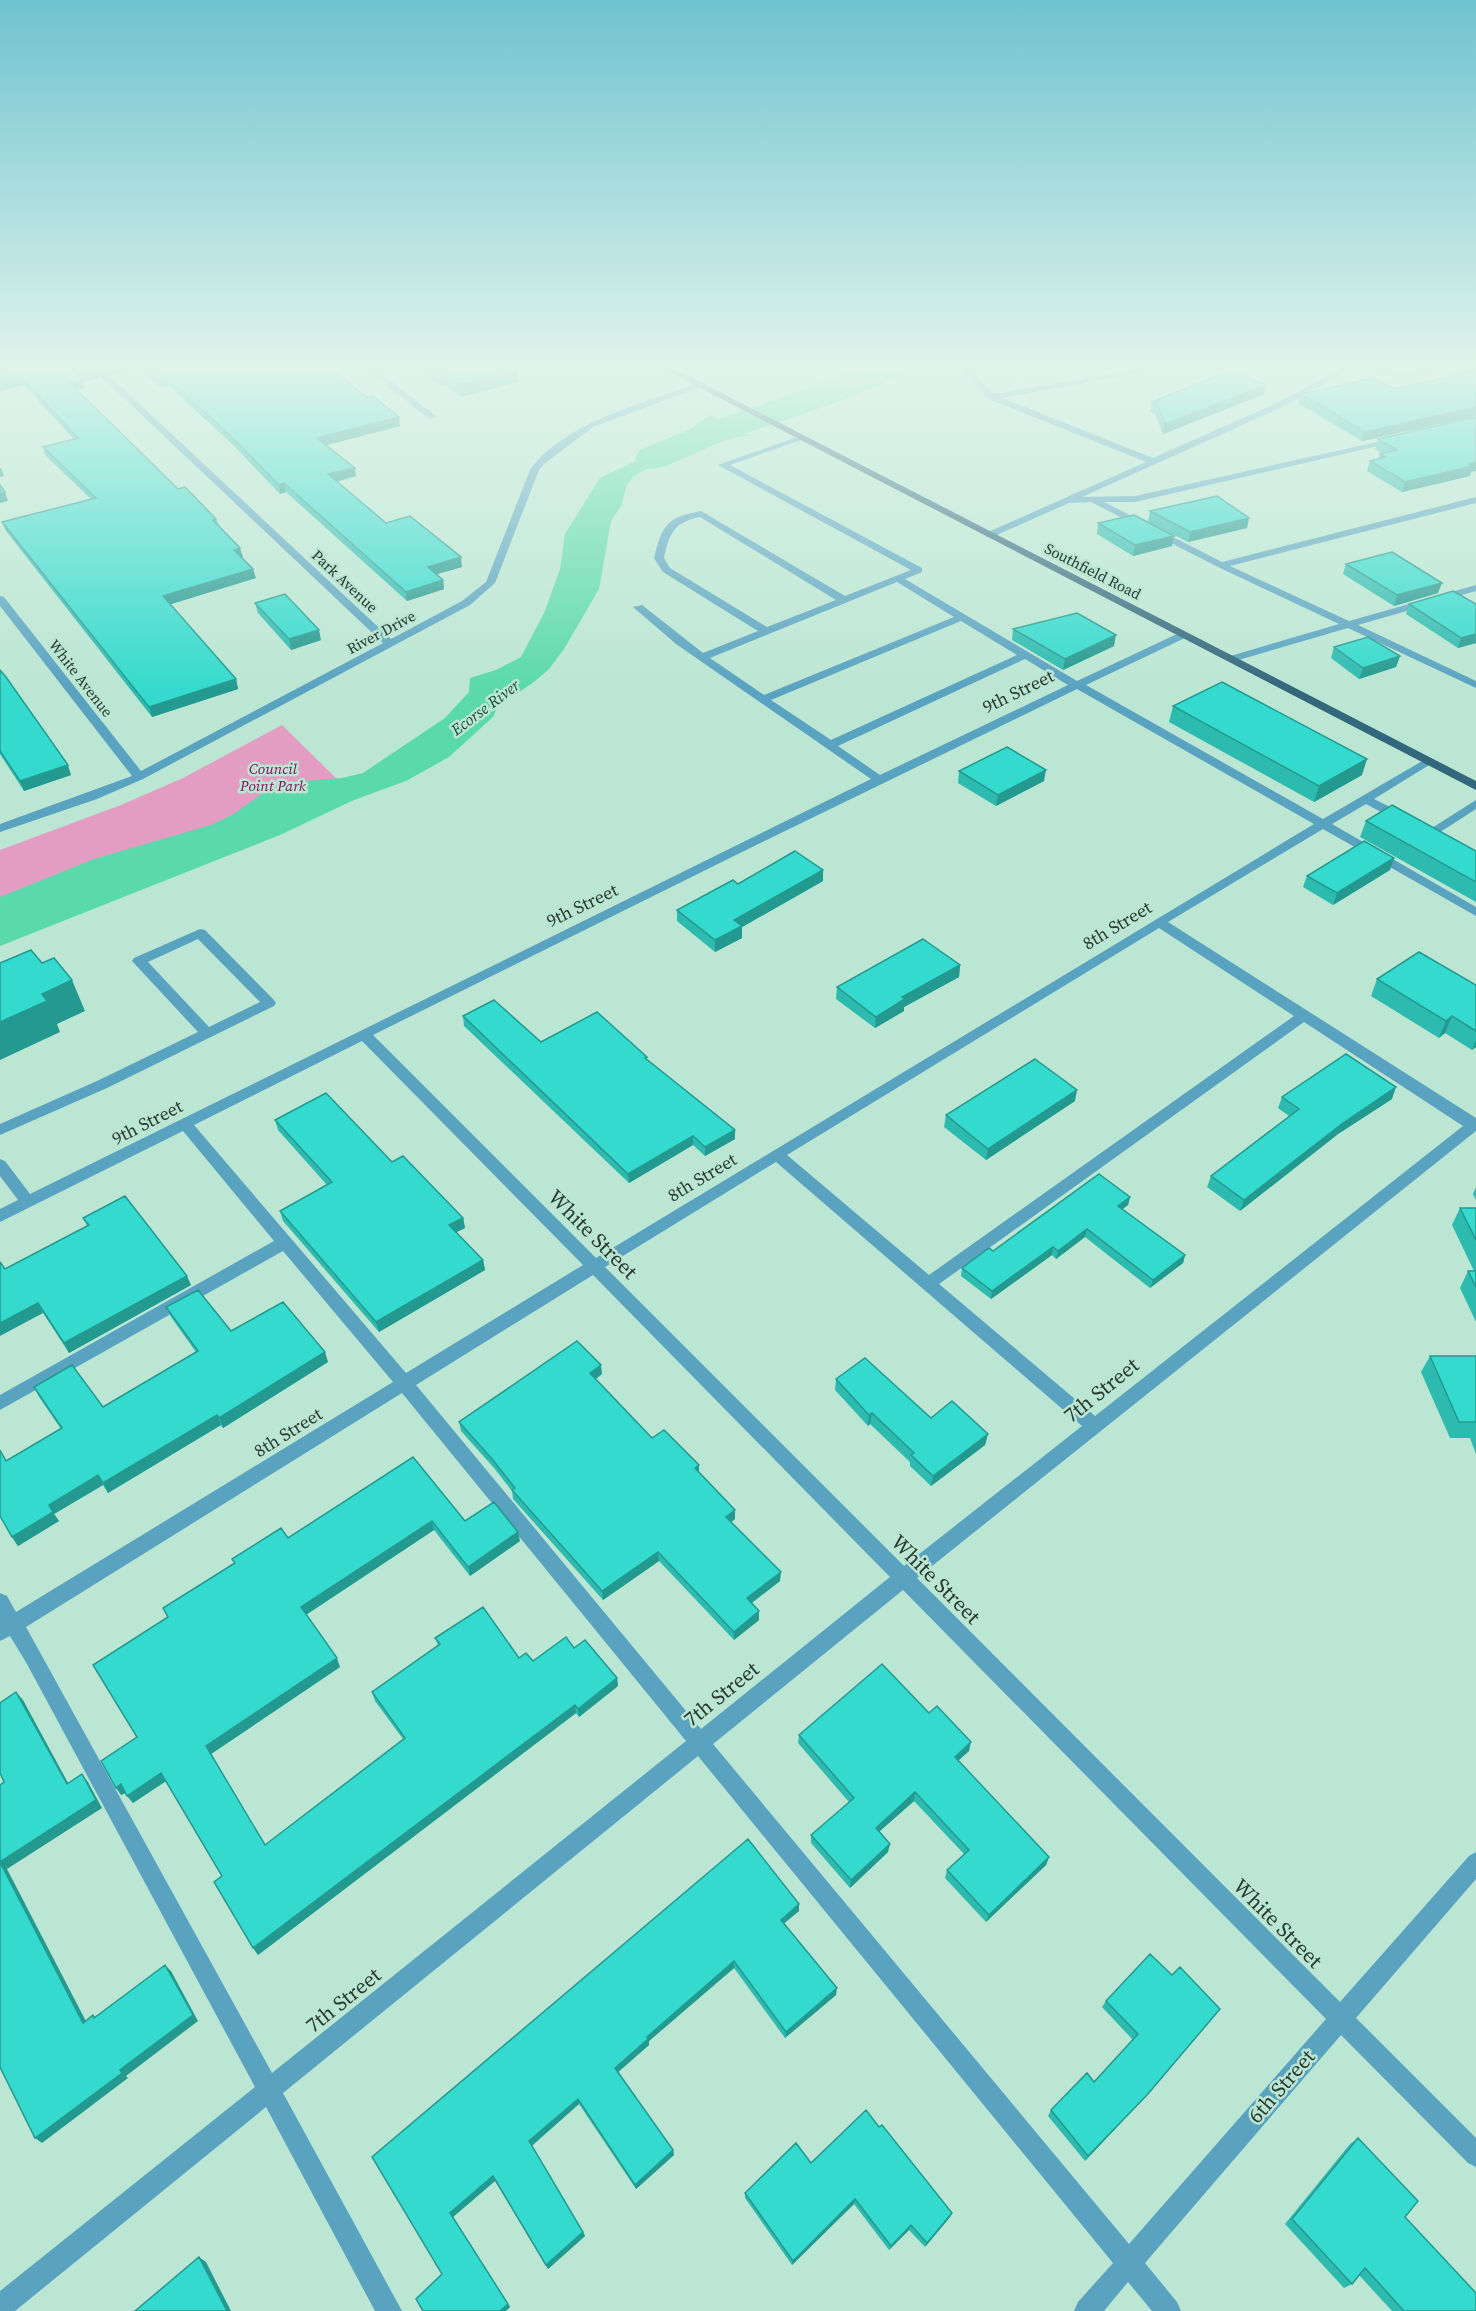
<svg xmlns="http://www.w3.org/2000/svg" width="1476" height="2311" viewBox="0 0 1476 2311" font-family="'Source Serif 4',serif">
<rect width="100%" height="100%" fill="#bbe6d3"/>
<!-- green -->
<path fill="#e39dc2" d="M282,725L348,790L0,927V850L121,805L183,778Z"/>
<!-- water -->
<path fill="#5ad9ac" d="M710,415L750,436C708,438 668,455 633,477L627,485L621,506L611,521L599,589L564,649L549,669L534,682L516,694L499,699L494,716L449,757L406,781L354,800L280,835L0,946V897L94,859L211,825L232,815L266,791L294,782L342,778L363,773L445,718L469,692L470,678L496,670L521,657L545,611L560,569L565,534L600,478L659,450Z"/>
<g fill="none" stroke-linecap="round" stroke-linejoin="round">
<!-- river -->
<path fill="#5ad9ac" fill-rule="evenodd" d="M864,367H910L906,374L835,403L718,443L666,466L653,469L640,466L635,458L640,450C713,418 790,397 864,367Z"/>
<!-- minor -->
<path fill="#59a2c0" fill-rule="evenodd" d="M91,367H100L391,639L462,601L486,582L530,470C565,422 642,404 696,384L703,386L593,427L544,464L539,470L495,583L470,605L143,779L97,799L0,832V824L132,776L0,606V596L4,597L141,771L383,643Z
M363,367H373L437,417L430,419Z
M958,367H967L994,394L1151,367H1172L1002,398L1153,458L1283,400L1343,367H1354L1289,404L1082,497L1135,496L1399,437V441L1396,442L1135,502H1104L1222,562L1476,497V503L1230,566L1349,621L1476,585V591L1358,625L1476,681V688L1348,628L1235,661H1227V657L1339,624L1218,567L1091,502L1069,503L992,537H986V533L1146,462L989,399Z
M1362,367L1404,370L1446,367C1424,378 1384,379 1362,367Z
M797,437L804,439L730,465L922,568V572L905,579L1077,681L1179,633H1187V637L1086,685L1323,819L1424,760H1432L1434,762L1374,799L1406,815V821H1398L1366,804L1332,824L1476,907V916L1323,829L1168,922L1476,1118V1131L917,1578L1340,2002L1469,1856L1476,1852V1879L1356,2018L1476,2138V2167L1468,2163L1341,2035L1145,2263L1177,2302L1181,2311H1152L1128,2282L1104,2311H1074L1078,2302L1113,2263L698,1756L283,2093L402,2311H375L266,2107L15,2311H0V2291L255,2087L27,1664L10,1636L0,1641V1593L7,1596L16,1612L393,1382L283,1251L0,1410V1395L274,1241L183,1131L0,1222V1209L18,1200L0,1176V1159L5,1161L30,1194L871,779L676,644L633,607L642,605L703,653L758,631L663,572L654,558C662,525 667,517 701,511L845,596L911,570L718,465ZM700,517L836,600L767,627L670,568L664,558C669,534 674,522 700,517ZM897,582L954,617L764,695L710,658ZM961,621L1017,655L831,740L771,700ZM1025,659L1068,685L880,775L838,746ZM1077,689L1314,824L596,1258L373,1035L742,852ZM1159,928L1294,1016L929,1275L787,1155ZM1304,1022L1463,1126L1095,1416L939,1284ZM362,1041L583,1265L406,1373L194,1125ZM776,1162L1082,1426L904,1566L605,1267ZM593,1275L890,1577L701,1729L416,1385ZM402,1393L686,1741L272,2073L26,1627ZM903,1590L1326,2019L1129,2244L713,1744Z
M1476,800V809L1434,836H1426L1424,833Z
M200,929L205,930L274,1000L276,1003L274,1006L107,1088L0,1135V1124L97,1081L198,1032L132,961L134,958ZM198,939L260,1002L209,1027L148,962Z"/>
<!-- major -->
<path fill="#33677c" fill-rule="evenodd" d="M660,367H671L1476,781V790Z"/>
</g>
<!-- wall -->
<path fill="#2dbbb0" d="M0,367L97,370L99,378L83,382L85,388L77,390L178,489L216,519L218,524L243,557H241L256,578L170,604L236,679L238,689L152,717L6,531L2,522L91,499L45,455L43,447L74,439L24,385Z
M104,367H328L400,426L326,445L356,476L337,482L386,523L462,567L437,574L443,580L444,589L407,601L286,492L280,494L233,445L170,387L167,385L160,387L138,369L112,375Z
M415,367H512L517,371L518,382L461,397L444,385L441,386Z
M1454,367H1476V416L1362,441L1298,403L1301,394L1394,389L1463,374L1454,369Z
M1264,394L1163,434L1155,413L1150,412L1152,402Z
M1378,439L1471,472L1470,476L1402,492L1367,471L1370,461L1378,459L1380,454H1383L1375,449Z
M1150,511L1247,528L1188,542L1148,522Z
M1098,523L1172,546L1133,556L1097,534Z
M1346,564L1438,593L1394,606L1343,574Z
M255,603L321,640L291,650L258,613Z
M1409,604H1476V643L1458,648L1406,614Z
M1013,629L1114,646L1063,670L1012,640Z
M1334,647L1400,656L1396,667L1359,679L1331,658Z
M0,670L71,775L24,791L0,754Z
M1173,706L1362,775L1314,802L1169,722Z
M959,771L1044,781L996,806L958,783Z
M1366,821L1476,851V902L1360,837Z
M1394,858L1390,870L1333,905L1303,887L1307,876Z
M823,881L742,927V938L715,952L677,921V910L738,884Z
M960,965L959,977L904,1007V1011L875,1028L836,999L837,987Z
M1377,979L1476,985V1047L1472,1050L1445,1033L1439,1038L1371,996Z
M463,1016L541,1042L647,1057V1059L735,1130V1139L705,1156L693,1145L629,1183L464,1026Z
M1282,1097L1392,1099L1338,1134L1240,1211L1207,1187L1211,1176L1289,1116L1278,1108Z
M1075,1101L986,1160L944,1127L946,1115Z
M275,1120L463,1218L465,1228L456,1232L483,1260L485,1270L379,1332L283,1221L280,1211L327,1185L278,1130Z
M1476,1187V1200L1473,1194Z
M1130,1197L1128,1205L1122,1209L1185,1255L1183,1263L1150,1288L1085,1237L1056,1259L1052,1255L991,1299L961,1276L962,1268L993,1251Z
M1460,1208H1476V1322L1460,1288L1468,1271H1474L1452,1225Z
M83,1218L191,1285L69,1353L43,1313L5,1269L87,1226Z
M166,1307L231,1331L328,1362L223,1428L221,1425L108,1493L103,1485L54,1514L59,1521L18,1546L12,1537L6,1461L61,1429L39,1397L34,1387L103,1407L196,1352L171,1317Z
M1430,1356H1476V1454L1470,1438H1450L1421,1372Z
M602,1374L595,1379L652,1438L699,1473L735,1510V1519L731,1522L780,1581L752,1603L759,1620L734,1640L659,1561L603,1600L513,1499L512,1491L494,1468L461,1431L459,1422Z
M836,1379L931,1418L988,1434L985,1445L931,1486L910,1466V1462L870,1424L868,1426L835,1390Z
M413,1457L465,1521L520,1541L470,1576L434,1530L306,1615L340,1667L211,1754L265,1845L403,1739L375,1701L372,1692L438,1645L435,1638L533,1661L574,1648L617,1678L618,1686L579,1717L576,1713L258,1955L222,1876L166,1781L133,1803L126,1793L121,1795L167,1617L163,1608L234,1563L232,1559L288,1538Z
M929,1713L969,1751L958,1761L1049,1857L1046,1865L986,1922L945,1878L947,1870L964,1854L914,1801L879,1832L888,1852L850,1888L811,1843V1835L849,1802L798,1743L799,1735Z
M799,1904V1911L784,1923L836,1995L785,2038L734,1968L649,2041V2045L618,2072L673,2150L674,2155L636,2189L579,2104L532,2146L585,2236L548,2269L495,2181L453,2217L510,2307L506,2311H423L442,2274L372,2157Z
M1172,1975L1215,2015L1142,2100L1085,2161L1048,2116L1051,2110L1094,2082L1133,2040L1102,2007L1106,2001Z
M879,2127L952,2213L950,2217L925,2247L909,2230L889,2250L854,2204L792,2265L745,2198V2193L811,2163Z
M1358,2138L1405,2217L1476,2311H1392L1359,2275L1352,2284L1344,2288L1285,2224L1350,2144Z"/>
<!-- shaded-wall -->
<path fill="#249990" d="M110,367H137L138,369L112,375Z
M97,370L99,378L83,382L85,388L72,391L70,383L77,374Z
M517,371L518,382L461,397L459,385Z
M443,374L444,385L441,386L440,375Z
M21,377L24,385L0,391V382Z
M165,377L167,385L160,387L158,378Z
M1266,385L1264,394L1163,434L1165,424Z
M1476,407V416L1362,441L1365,432Z
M399,417L400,426L319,447L317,438Z
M1476,458V471L1471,472L1470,476L1402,492L1405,482L1469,464Z
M0,468H1L4,476L0,477Z
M355,468L356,476L330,483L328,474Z
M284,483L286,492L280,494L279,485Z
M5,492L8,501L0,503V494Z
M1249,518L1247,528L1188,542L1190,532Z
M1174,536L1172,546L1133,556L1135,545Z
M240,548L243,557L236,559L234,550Z
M461,557L462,567L430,576L428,567Z
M253,569L256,578L165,606L163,596Z
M443,580L444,589L407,601L406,592Z
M1442,583L1438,593L1394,606L1397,595Z
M319,630L321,640L291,650L289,639Z
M1476,634V643L1458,648L1461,638Z
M1116,635L1114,646L1063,670L1065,659Z
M1400,656L1396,667L1359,679L1363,668Z
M236,679L238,689L152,717L149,707Z
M1367,759L1362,775L1314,802L1319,786Z
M68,765L71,775L24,791L20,781Z
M1046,770L1044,781L996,806L998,795Z
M1394,858L1390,870L1333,905L1337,893Z
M823,870V881L742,927V938L715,952V940L734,920Z
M960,965L959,977L904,1007V1011L875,1028L876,1017L902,997Z
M72,980L85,1011L57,1024L60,1032L0,1060V1022L42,994Z
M1452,1016L1445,1033L1439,1038L1446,1021Z
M1476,1040V1047L1472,1050Z
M1396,1087L1392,1099L1338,1134L1240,1211L1244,1200L1343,1123Z
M1077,1090L1075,1101L986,1160L988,1149Z
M735,1130V1139L705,1156V1147Z
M693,1136V1145L629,1183L628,1174Z
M1130,1197L1128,1205L1116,1214L1118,1206Z
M463,1218L465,1228L451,1235L449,1225Z
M1087,1229L1085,1237L1056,1259L1058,1251Z
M1053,1247L1052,1255L991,1299L992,1291Z
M1185,1255L1183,1263L1150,1288L1153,1280Z
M483,1260L485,1270L379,1332L376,1322Z
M187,1276L191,1285L69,1353L64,1343Z
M38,1303L43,1313L0,1336V1323Z
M325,1352L328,1362L223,1428L219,1418Z
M601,1365L602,1374L591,1383L590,1373Z
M872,1413L870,1424L868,1426L869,1415Z
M217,1415L221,1425L108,1493L103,1483Z
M988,1434L985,1445L931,1486L933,1476Z
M699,1465V1474L695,1468Z
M98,1475L103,1485L54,1514L59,1521L18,1546L12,1537L49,1505Z
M735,1510V1519L726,1526V1517Z
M432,1521L434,1530L304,1616L301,1607Z
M518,1532L520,1541L470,1576L468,1567Z
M658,1552L659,1561L603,1600L602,1591Z
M781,1572L780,1581L747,1606V1598Z
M759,1611V1620L734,1640V1632Z
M337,1658L340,1667L211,1754L206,1746Z
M617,1678L618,1686L579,1717L578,1709Z
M16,1692L23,1700L73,1792L67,1784Z
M575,1705L576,1713L258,1955L253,1948Z
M971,1742L969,1751L953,1765L955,1757Z
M161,1773L166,1781L133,1803L127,1796Z
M82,1774L88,1782L102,1808L7,1869L90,2029L83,2023L0,1862Z
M121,1784L127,1792L121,1795L116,1788Z
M915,1792L914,1801L874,1836L876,1828Z
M890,1844L888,1852L850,1888L851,1880Z
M1049,1857L1046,1865L986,1922L989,1915Z
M799,1904V1911L781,1926V1920Z
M734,1961V1968L649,2041V2045L616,2074L615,2068L647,2037Z
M165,1965L171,1971L198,2021L126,2076L128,2078L42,2143L35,2138L120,2070Z
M837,1988L836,1995L785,2038L786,2032Z
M1220,2009L1142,2100L1085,2161L1088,2156Z
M578,2099L579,2104L531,2146L529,2141Z
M673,2150L674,2155L636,2189L635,2185Z
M493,2176L495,2181L453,2217L510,2307L506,2311H500L450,2213Z
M855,2199L854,2204L792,2265L793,2261Z
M952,2213L950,2217L925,2247L927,2243Z
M911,2225L909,2230L889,2250L891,2246Z
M583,2232L585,2236L548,2269L546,2265Z
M199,2257L206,2262L231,2311H227Z"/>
<!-- building -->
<path fill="#34dacd" stroke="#249990" stroke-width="1.5" d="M0,367H95L97,370L77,374L83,380L70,383L178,489L185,487L216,519L213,520L240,548L234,550L253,569L163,596L236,679L149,707L2,522L96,498L43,447L78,438L21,377L0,382Z
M144,367H328L368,398L373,396L399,417L317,438L355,468L328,474L386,523L410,516L461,557L428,567L443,580L406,592L284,483L279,485L231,436L168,379L165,377L158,378Z
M429,367H512L517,371L459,385L443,374L440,375Z
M1229,371L1266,385L1165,424L1157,404L1152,402Z
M1476,371V407L1365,432L1301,394L1374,378L1394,389Z
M1476,417V462L1469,464L1473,466L1405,482L1370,461L1385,457L1380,454L1397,450L1378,439Z
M0,485L5,492L0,494Z
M1217,496L1249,518L1190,532L1150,511Z
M1134,515L1174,536L1135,545L1098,523Z
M1392,552L1442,583L1397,595L1346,564Z
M1453,591L1476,604V634L1461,638L1409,604Z
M285,594L319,630L289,639L255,603Z
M1077,613L1116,635L1065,659L1013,629Z
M1368,637L1400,656L1363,668L1334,647Z
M0,670L6,677L68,765L20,781L0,751Z
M1222,682L1367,759L1319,786L1173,706Z
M1007,747L1046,770L998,795L959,771Z
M1392,805L1476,851V882L1366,821Z
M1364,841L1394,858L1337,893L1307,876Z
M795,851L823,870L734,920L742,926L715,940L677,910L733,880L738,884Z
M923,939L960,965L902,997L905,999L876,1017L837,987Z
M31,950L42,963L54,958L72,980L42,994L47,1001L0,1022V963Z
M1419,952L1476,985V1031L1452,1016L1446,1021L1377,979Z
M494,1000L541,1042L597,1012L647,1057L645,1058L735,1130L705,1147L693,1136L628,1174L463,1016Z
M1346,1054L1396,1087L1343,1123L1244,1200L1211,1176L1299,1109L1282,1097Z
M1035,1059L1077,1090L988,1149L946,1115Z
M326,1093L392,1162L403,1156L463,1218L449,1225L483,1260L376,1322L280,1211L332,1182L275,1120Z
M1099,1174L1130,1197L1118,1206L1185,1255L1153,1280L1087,1229L1058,1251L1053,1247L992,1291L962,1268L989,1248L993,1251Z
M125,1196L187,1276L64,1343L38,1303L0,1323V1262L5,1269L89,1225L83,1218Z
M1460,1208H1476V1240Z
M1468,1271H1476V1287Z
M198,1290L231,1331L283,1302L325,1352L219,1418L217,1415L103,1483L98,1475L49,1505L53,1512L12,1537L0,1516V1450L6,1461L62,1428L34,1387L72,1365L103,1407L198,1351L166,1307Z
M577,1341L601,1365L590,1373L652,1438L664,1430L699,1465L695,1468L735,1510L726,1517L781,1572L747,1598L759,1611L734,1632L658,1552L602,1591L512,1490L515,1488L492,1459L459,1422Z
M1430,1356H1476V1422H1459Z
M865,1358L931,1418L952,1401L988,1434L933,1476L911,1455L914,1453L872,1413L869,1415L836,1379Z
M413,1457L465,1521L494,1502L518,1532L468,1567L432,1521L301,1607L337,1658L206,1746L265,1845L405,1738L372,1692L440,1644L435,1638L483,1607L519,1658L526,1653L533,1661L566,1637L574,1648L585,1640L617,1678L578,1709L575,1705L253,1948L214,1882L222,1876L161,1773L127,1796L121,1784L116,1788L101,1761L137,1737L93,1665L168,1617L163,1608L235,1563L232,1559L281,1528L288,1538Z
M882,1664L929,1713L937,1706L971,1742L955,1757L1049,1857L989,1915L947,1870L969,1850L915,1792L876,1828L890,1844L851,1880L811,1835L854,1798L799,1735Z
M16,1692L67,1784L82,1774L96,1800L0,1862L83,2023L93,2015L94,2018L165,1965L193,2015L120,2070L122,2073L35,2138L0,2067V1785L4,1782L0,1773V1703Z
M748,1839L799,1904L781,1920L837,1988L786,2032L734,1961L647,2037L648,2039L615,2068L673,2150L635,2185L578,2099L529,2141L583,2232L546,2265L493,2176L450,2213L508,2304L500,2311H423L416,2299L442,2274L372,2157Z
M1150,1954L1172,1975L1180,1967L1220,2009L1147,2095L1088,2156L1051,2110L1087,2073L1094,2082L1138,2034L1106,2001Z
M866,2110L879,2127L882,2125L952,2213L927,2243L911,2225L891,2246L855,2199L793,2261L745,2193L796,2143L811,2163Z
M1358,2138L1418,2201L1405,2217L1476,2293V2311H1404L1365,2268L1352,2284L1292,2219Z
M199,2257L227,2311H135Z"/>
<!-- sky -->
<linearGradient id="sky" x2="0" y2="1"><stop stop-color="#6fc3d0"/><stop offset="0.53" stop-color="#e0f4eb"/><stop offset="1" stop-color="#e0f4eb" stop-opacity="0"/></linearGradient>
<rect width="1476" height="691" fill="url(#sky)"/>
<g text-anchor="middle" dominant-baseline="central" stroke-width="5" stroke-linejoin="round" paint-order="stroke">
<!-- far-street labels -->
<g font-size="15" fill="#283a32" stroke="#bbe6d3">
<text transform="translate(1093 571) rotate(27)">Southfield Road</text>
<text transform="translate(345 581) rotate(43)">Park Avenue</text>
<text transform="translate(381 632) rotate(-28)">River Drive</text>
<text transform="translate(81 678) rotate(52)">White Avenue</text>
</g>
<!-- far-park labels -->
<g font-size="15" font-style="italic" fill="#83125c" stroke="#bbe6d3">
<text x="273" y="768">Council<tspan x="273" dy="17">Point Park</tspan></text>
</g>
<!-- far-water labels -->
<g font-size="16" font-style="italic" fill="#184d3b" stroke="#bbe6d3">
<text transform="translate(485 707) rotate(-37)">Ecorse River</text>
</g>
<!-- street labels -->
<g font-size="18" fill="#283a32" stroke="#bbe6d3">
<text transform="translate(1018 691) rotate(-26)">9th Street</text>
<text transform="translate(582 905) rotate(-26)">9th Street</text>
<text transform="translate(1117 925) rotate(-31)">8th Street</text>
<text transform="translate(147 1122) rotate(-27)">9th Street</text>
<text transform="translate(702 1177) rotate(-31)">8th Street</text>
<text transform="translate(288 1432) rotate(-32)">8th Street</text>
</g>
<!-- near-street labels -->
<g font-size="21" fill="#283a32" stroke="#bbe6d3">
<text transform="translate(593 1234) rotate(45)">White Street</text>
<text transform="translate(1101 1390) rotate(-39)">7th Street</text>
<text transform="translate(936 1579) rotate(45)">White Street</text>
<text transform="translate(721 1694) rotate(-39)">7th Street</text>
<text transform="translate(1278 1923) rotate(45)">White Street</text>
<text transform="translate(343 2000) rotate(-39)">7th Street</text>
<text transform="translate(1281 2086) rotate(-49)">6th Street</text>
</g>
</g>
</svg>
